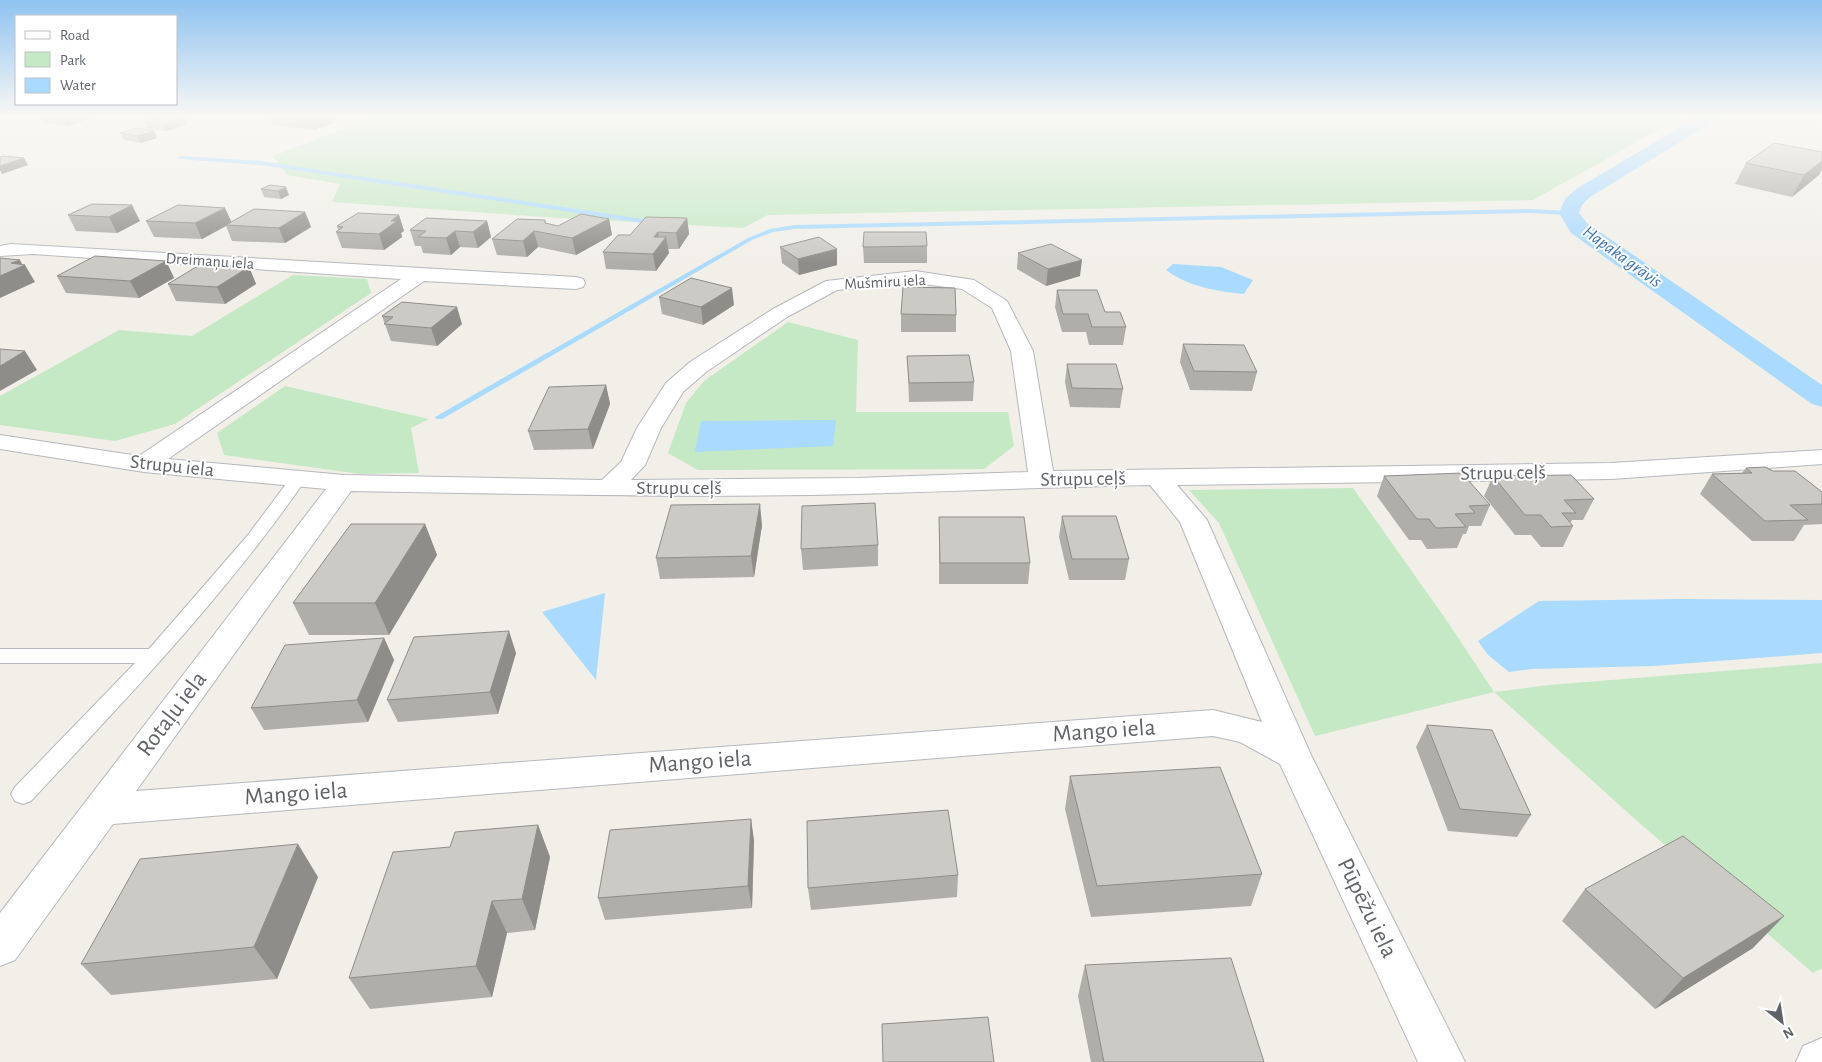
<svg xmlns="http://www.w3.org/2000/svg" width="1822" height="1062" viewBox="0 0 1822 1062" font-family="'Alegreya Sans',sans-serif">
<rect width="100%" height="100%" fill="#f1efe8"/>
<!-- green -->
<path fill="#c5e8c5" d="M377,116H1683L1533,200L768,215L743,228L559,218L332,202L340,184L287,175L273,156Z
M293,275L367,279L371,293L175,424L115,441L0,425V396L119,330L192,336Z
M788,322L858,340L856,412H1008L1014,446L984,469L698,470L668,453L686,403L704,381Z
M285,386L429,419L411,428L419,473L360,474L224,455L217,433Z
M1353,488L1447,621L1494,692L1549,685L1822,663V968L1813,973L1636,820L1494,692L1315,736L1219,523L1189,490Z"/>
<!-- water -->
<path fill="#aadaff" d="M1173,264L1221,267L1253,280L1244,294C1216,291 1189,287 1166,270Z
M836,420L833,446L695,452L701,421Z
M605,593L596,680L542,612Z
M1680,599L1822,600V653L1653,666L1532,669L1509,672L1488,655L1478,641L1539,601Z"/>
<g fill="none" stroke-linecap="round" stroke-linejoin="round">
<!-- stream -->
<path fill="#aadaff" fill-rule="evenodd" d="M181,156L261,161L655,221L658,223L655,225L261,165L179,159V157Z
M1530,209L1569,211L1572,213L1569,215L1530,213L795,229L773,232L752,240L442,419H436L435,417L748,238L770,229L795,225Z"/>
<!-- canal -->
<path fill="#aadaff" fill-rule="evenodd" d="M1699,116H1718L1716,120L1590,197L1582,205L1579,213L1587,223L1822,385V407L1812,404L1571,233L1559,213L1565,199L1576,189Z"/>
<defs>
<path id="service" d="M298,474L304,476L306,479C226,595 127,698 31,801L23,804L15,801L11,794L15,787L135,663H0V649H149L248,535L292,476Z"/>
<path id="minor" d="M11,244L576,277L583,279L585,283L583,287L576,289L424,281L168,459L344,475L602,480L621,462L637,428L666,383L690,362L773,309L826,281L915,271L974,280L1007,301L1033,351L1053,471L1611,463L1822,450V464L1611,479L1177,485L1207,520L1311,755L1465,1062H1418L1280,764L1240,742L1213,736L113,824L15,960L0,966V913L326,489L144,472L0,449V435L139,456L401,279L33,254L0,256V246ZM915,283L962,289L992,308L1011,351L1028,472L857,478L631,480L645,465L661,428L683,392L706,372L787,317L837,290ZM1150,485L1180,522L1262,722L1213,710L136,791L351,491C520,494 689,498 857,494C955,491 1052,487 1150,485Z
M1822,1038V1062H1796L1803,1046Z"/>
</defs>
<!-- service casing -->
<use href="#service" stroke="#b5b8bc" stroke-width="2"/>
<!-- minor casing -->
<use href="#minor" stroke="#b5b8bc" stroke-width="2"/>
<!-- service -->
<use href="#service" fill="#fff" fill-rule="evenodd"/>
<!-- minor -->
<use href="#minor" fill="#fff" fill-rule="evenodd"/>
</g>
<!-- wall -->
<path fill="#afaea9" d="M40,116H91L92,118L67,126L43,123Z
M268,116H333L335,122L314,130L272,125Z
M144,122L186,124L167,131L147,129Z
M120,133L157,138L141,143L124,140Z
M1822,152V169L1819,175L1792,197L1735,184L1746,163Z
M270,185L289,195L281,199L264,197L261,189Z
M92,204L140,221L117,233L76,231L68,215Z
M305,212L311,227L285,243L232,241L226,226L202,239L154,237L146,221L231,222Z
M399,215L404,231L401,233L402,237L384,250L342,248L336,232L338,230L337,226Z
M687,218L689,234L679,249H668L669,253L656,271L606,269L603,252L630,235Z
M609,219L612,235L576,255L538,247L527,257L497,255L492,239L545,220L546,223L558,226Z
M487,221L491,237L478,248L460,247L451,255L423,253L421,246H415L410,230Z
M927,246V263H864L863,247Z
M780,247L837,265L799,275L782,263Z
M1018,253L1080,276L1046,286L1017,269Z
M166,261L174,278L139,298L66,293L57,276Z
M249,267L256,284L225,304L176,301L168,284Z
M1057,290L1105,312L1126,327L1123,345H1089L1086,332H1062L1055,307Z
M659,297L734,305L703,325L662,314Z
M901,314L956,315V332H901Z
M382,316L462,324L437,346L391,341Z
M1183,344L1257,372L1252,391L1190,390L1180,362Z
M907,356L974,382L973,401L909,402L908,374Z
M1067,364L1123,389L1120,408L1070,407L1065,382Z
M606,385L610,404L593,449L534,450L528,431Z
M1746,468L1773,471L1822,492V524L1804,525L1794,541H1752L1700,494L1712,474L1742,473Z
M1384,476L1490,505L1481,526H1469L1466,534H1463L1457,548L1427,549L1421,540H1409L1377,496Z
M1493,476L1594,499L1583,520H1572L1570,523L1573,526L1563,547H1541L1531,535H1515L1484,496Z
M1062,516L1129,559L1125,580H1069L1059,537Z
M939,517L1030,563L1028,584H939Z
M425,524L437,555L389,635H309L293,603Z
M762,525L754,577L660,579L656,558Z
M878,545V566L803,570L801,549Z
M384,638L394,660L368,722L264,730L251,708Z
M516,653L498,714L398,722L387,700Z
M1427,725L1531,815L1517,837L1448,831L1416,747Z
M1070,776L1262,874L1251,906L1091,917L1065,809Z
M751,819L754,841L752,908L605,920L598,898Z
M538,825L550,857L535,930L507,933L492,997L370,1009L349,978L450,847Z
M958,875L957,897L811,910L808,888Z
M318,877L277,979L111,995L81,964Z
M1585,889L1753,948L1655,1009L1562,921Z
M1085,965L1264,1062H1091L1078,996Z"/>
<!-- shaded-wall -->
<path fill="#8f8d8a" d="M74,116H91L92,118L67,126L64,119Z
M313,116H333L335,122L314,130L310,117Z
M184,117L186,124L167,131L164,124Z
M154,131L157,138L141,143L137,136Z
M24,158L28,165L2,174L0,170V166Z
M1822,161V169L1819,175L1792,197L1804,175Z
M286,187L289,195L281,199L278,191Z
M132,205L140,221L117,233L109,217Z
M225,208L232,223L226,225V226L202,239L195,223Z
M305,212L311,227L285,243L279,228Z
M399,215L404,231L401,233L402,237L384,250L379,234L391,221Z
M687,218L689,234L679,249L676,233Z
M609,219L612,235L576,255L572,238Z
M487,221L491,237L478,248L473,232Z
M455,231L460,247L451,255L446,238Z
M534,231L538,247L527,257L523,241Z
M658,232L660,245L666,237L669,253L656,271L653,254L654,237Z
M837,249V265L799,275L798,259Z
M20,260L23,266L25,265L35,282L0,298V276L11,263Z
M1082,260L1080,276L1046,286L1048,269Z
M166,261L174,278L139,298L130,281Z
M249,267L256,284L225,304L217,287Z
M732,288L734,305L703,325L701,307Z
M457,307L462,324L437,346L431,328Z
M25,351L37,370L0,391V366Z
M606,385L610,404L593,449L588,429Z
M760,504L762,525L754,577L751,556Z
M425,524L437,555L389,635L375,603Z
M509,631L516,653L498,714L490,692Z
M384,638L394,660L368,722L357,700Z
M751,819L754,841L752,908L748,886Z
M538,825L550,857L535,930L522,899Z
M298,844L318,877L277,979L254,947Z
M492,901L507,933L492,997L476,966Z
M1784,916L1753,948L1655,1009L1683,978Z"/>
<!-- building -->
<path fill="#cccac5" stroke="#8f8d8a" d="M40,116H74L64,119Z
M163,116H167L184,117L164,124L144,122Z
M298,116H313L310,117Z
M138,128L154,131L137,136L120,133Z
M1774,143L1822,152V161L1804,175L1746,163Z
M3,156L24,158L0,166V157Z
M270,185L286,187L278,191L261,189Z
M92,204L132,205L109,217L68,215Z
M178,205L225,208L195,223L146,221Z
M254,209L305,212L279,228L226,225Z
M358,213L399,215L391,221H397L379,234L336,232L343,227L337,226Z
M581,214L609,219L572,238L534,231L523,241L492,239L517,219L545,220V223L558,226Z
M646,217L687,218L676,233L658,232L654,237H666L653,254L603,252L618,235H630Z
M426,218L487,221L473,232L455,231L446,238L418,237L426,231L410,230Z
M864,232H926L927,246L863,247Z
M819,237L837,249L798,259L780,247Z
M1051,244L1082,260L1048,269L1018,253Z
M95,256L166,261L130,281L57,276Z
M0,258L20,260L11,263L25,265L0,276Z
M201,264L249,267L217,287L168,284Z
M691,278L732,288L701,307L659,297Z
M903,287L955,288L956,315L901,314Z
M1057,290H1097L1105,312H1120L1126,327H1092L1088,314H1063Z
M402,302L457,307L431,328L384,324L393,317L382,316Z
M1183,344L1244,345L1257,372L1194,371Z
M0,349L25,351L0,366Z
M969,355L974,382L909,383L907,356Z
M1067,364H1116L1123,389L1072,388Z
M606,385L588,429L528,431L549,387Z
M1765,467L1773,471H1795L1822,492V504L1790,505L1808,520L1765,521L1712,474L1752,473L1746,468Z
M1462,473L1490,505L1469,506L1475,513L1455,514L1466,527L1436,528L1429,519H1417L1384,476Z
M1571,475L1594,499L1564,500L1576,513H1562L1573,526L1551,527L1541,515H1525L1493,476Z
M875,503L878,545L801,549L802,506Z
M760,504L751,556L656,558L671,505Z
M1062,516H1116L1129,559H1072Z
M939,517H1024L1030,563H940Z
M351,524H425L375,603H293Z
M509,631L490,692L387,700L414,637Z
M384,638L357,700L251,708L285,645Z
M1427,725L1492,730L1531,815L1460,809Z
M1220,767L1262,874L1097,886L1070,776Z
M948,810L958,875L808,888L807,821Z
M751,819L748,886L598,898L610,830Z
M538,825L522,899L492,901L476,966L349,978L393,852L450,847L455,832Z
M1683,836L1784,916L1683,978L1585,889Z
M298,844L254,947L81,964L140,859Z
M1231,958L1264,1062H1104L1085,965Z
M988,1017L994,1062H883L882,1024Z"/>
<!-- sky -->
<linearGradient id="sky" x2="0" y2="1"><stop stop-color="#8fc3f1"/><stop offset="0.44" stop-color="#f9f8f5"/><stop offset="1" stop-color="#f9f8f5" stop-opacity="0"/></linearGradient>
<rect width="1822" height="264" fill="url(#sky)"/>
<g text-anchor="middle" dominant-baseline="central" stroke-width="4" stroke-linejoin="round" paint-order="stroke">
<!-- far-street labels -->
<g font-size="16" fill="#5f6368" stroke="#fff">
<text transform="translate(210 261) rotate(4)">Dreimaņu iela</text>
<text transform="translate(885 282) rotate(-3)">Mušmiru iela</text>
</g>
<!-- far-water labels -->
<g font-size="18" font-style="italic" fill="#4174aa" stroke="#fff">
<text transform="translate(1622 257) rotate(36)">Hapaka grāvis</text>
</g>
<!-- street labels -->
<g font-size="20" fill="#5f6368" stroke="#fff">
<text transform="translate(172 466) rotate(6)">Strupu iela</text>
<text transform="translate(1503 473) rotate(-1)">Strupu ceļš</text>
<text transform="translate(1083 479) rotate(-1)">Strupu ceļš</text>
<text x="679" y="488">Strupu ceļš</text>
</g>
<!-- near-street labels -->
<g font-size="24" fill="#5f6368" stroke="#fff">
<text transform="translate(172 714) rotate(-53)">Rotaļu iela</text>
<text transform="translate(1104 731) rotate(-4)">Mango iela</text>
<text transform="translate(700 762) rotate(-4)">Mango iela</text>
<text transform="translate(296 794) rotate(-4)">Mango iela</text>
<text transform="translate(1367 908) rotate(64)">Pūpēžu iela</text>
</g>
</g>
<!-- legend -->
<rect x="15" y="15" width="162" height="90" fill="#ffffff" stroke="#bfc1c3"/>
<rect x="25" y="31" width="25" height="8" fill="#ffffff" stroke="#bfc1c3"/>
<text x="60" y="40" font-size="15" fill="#5f6368">Road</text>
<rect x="25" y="52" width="25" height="15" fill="#c5e8c5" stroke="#bfc1c3"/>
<text x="60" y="65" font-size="15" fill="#5f6368">Park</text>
<rect x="25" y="78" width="25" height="15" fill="#aadaff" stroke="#bfc1c3"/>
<text x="60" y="90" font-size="15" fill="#5f6368">Water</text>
<!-- north arrow -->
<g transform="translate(1782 1022) rotate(150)" stroke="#ffffff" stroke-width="4" paint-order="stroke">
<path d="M0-4L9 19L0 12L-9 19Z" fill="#5f6368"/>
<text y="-8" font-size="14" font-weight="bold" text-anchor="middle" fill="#5f6368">N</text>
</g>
</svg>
